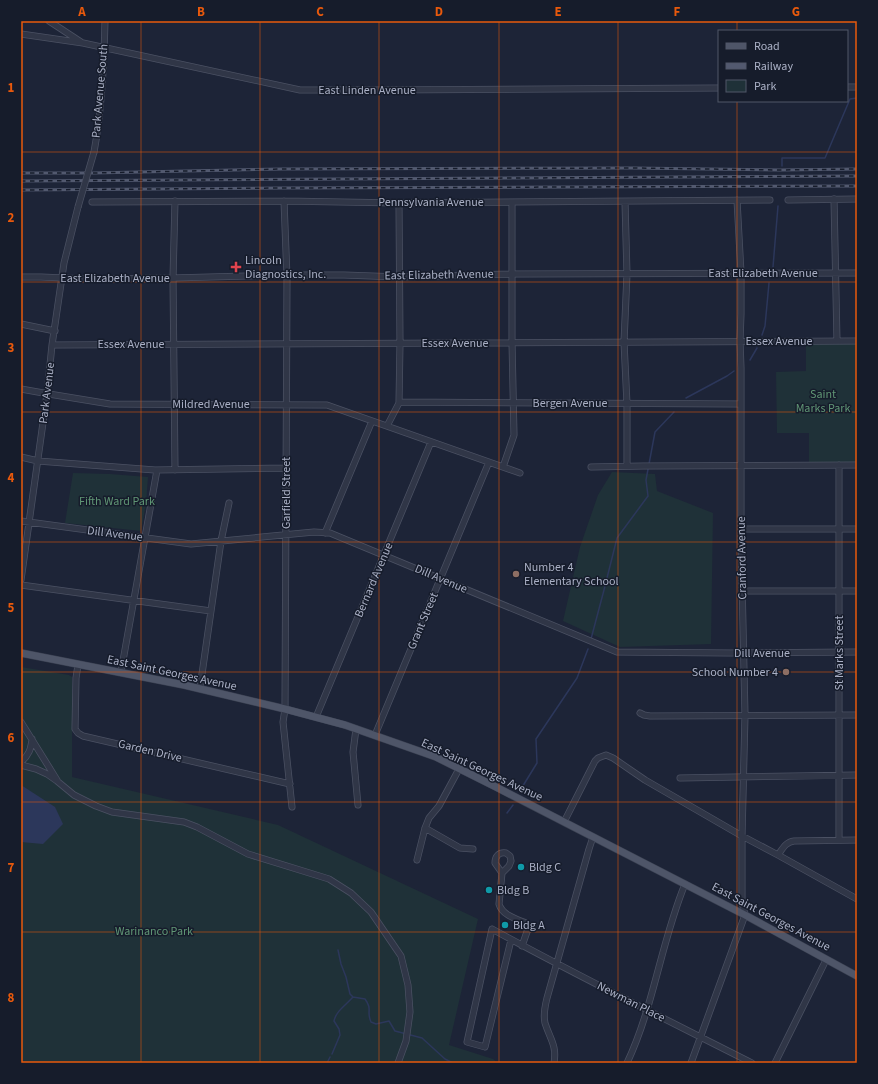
<svg xmlns="http://www.w3.org/2000/svg" width="878" height="1084" viewBox="0 0 878 1084" font-family="'Source Sans 3',sans-serif">
<rect width="100%" height="100%" fill="#1d2437"/>
<!-- green -->
<path fill="#1f3138" d="M857,338V465H809V433H777L776,372L806,371V339Z
M612,472L655,474L657,491L713,513L711,644L620,647L563,621L580,547L598,495Z
M73,473L110,474L148,477L146,504L141,531L65,523Z
M21,667L69,675L72,677V777L278,825L478,919L449,1045L493,1059L498,1063H21Z"/>
<!-- water -->
<path fill="#2c375b" d="M21,785L55,807L63,824L43,844L21,842Z"/>
<g fill="none" stroke-linecap="round" stroke-linejoin="round">
<!-- stream -->
<path stroke="#2c375b" stroke-width="1.5" d="M782,166V158H825L850,99L857,98
M773,267L778,206
M762,335L765,326L769,283
M750,360L757,348
M686,398L727,376L734,371
M591,639L604,590L617,538L648,496L646,480L655,432L674,412
M521,789L537,763L536,739L577,678L588,649
M507,813L513,805
M338,950L341,964L346,977L350,994L353,997L365,999C373,1010 366,1011 371,1022L376,1024L389,1021L395,1031L422,1038L445,1059L453,1063
M332,1054L340,1035L339,1029L334,1021C336,1011 346,1005 353,997
M327,1063L330,1057"/>
<defs>
<path id="minor" d="M49,21L81,42
M21,34L83,43L300,90H384L719,88
M847,87H857
M94,152C102,109 104,65 105,21
M834,199L837,341
M788,200L857,199
M175,201L173,278L175,470
M284,201L287,277L285,709L283,722L292,807
M92,202L284,201L399,203L770,200
M625,202L627,274L624,342L627,404V466
M21,277H41L87,279L173,278L287,275H344L399,277L512,274L857,273
M21,324L55,331
M52,345L857,341
M21,389L49,394L110,404L327,405L520,473
M399,402L741,404
M387,426L399,403L400,343L399,203
M21,457L38,461L155,470L286,468
M503,467L514,435L512,342V202
M591,467L643,466L857,465
M21,521L191,544L314,532L330,533L617,652L730,653L857,652
M741,529H857
M325,533L372,421
M21,580L47,394L52,345L64,263L78,207
M21,585L211,611
M742,591H857
M78,665L76,678L75,729L78,733L83,736L290,784
M121,672L157,470
M200,688L221,541L229,503
M640,713L644,715L650,716L857,715
M316,717L431,442
M21,722L57,780
M356,729L353,752L358,805
M375,735L489,462
M21,762C29,755 31,749 32,739
M21,765L36,769L47,774L57,781L74,795L96,806L112,812L184,822L197,827L248,854L329,879L351,893L371,912L401,956L408,985L410,1012L406,1041L398,1063
M680,778L857,775
M564,822L595,761L598,758L606,755L613,758L645,780L742,836L778,855L857,899
M425,828L460,848L473,849
M839,840V465
M778,855C783,848 786,842 794,841L857,840
M417,860L425,828L429,818L439,806L459,769
M502,873L495,863C495,856 499,852 506,853L510,856L511,861L509,866L502,873L499,904C502,915 516,919 526,923L529,926L522,946
M511,940L485,1047L467,1042L492,929C578,976 665,1019 752,1063
M554,1063C557,1045 550,1039 545,1023C543,1015 545,1006 547,998L589,849L593,837
M627,1063C654,1006 661,942 685,884
M691,1063L745,915L742,902V836L745,715L741,536V368L740,341L741,314V273L737,200
M775,1063L826,960"/>
<path id="major" d="M21,653L184,685L285,709L345,725L436,757L496,787L745,915L857,976"/>
</defs>
<!-- minor casing -->
<use href="#minor" stroke="#4b5163" stroke-width="7"/>
<!-- major casing -->
<use href="#major" stroke="#3a4051" stroke-width="8"/>
<!-- minor -->
<use href="#minor" stroke="#303647" stroke-width="5.5"/>
<!-- major -->
<use href="#major" stroke="#4e5568" stroke-width="7"/>
<defs>
<path id="rail" d="M21,173H93L283,169L633,168L780,170L857,169
M21,181L857,176
M21,190L283,188L857,186"/>
</defs>
<!-- rail casing -->
<use href="#rail" stroke="#52596f" stroke-width="3"/>
<!-- rail -->
<use href="#rail" stroke="#161c2b" stroke-width="1.5" stroke-dasharray="4.5" stroke-linecap="butt"/>
<defs>
<path id="minor-bridge" d="M78,207L94,152"/>
</defs>
<!-- minor-bridge casing -->
<use href="#minor-bridge" stroke="#4b5163" stroke-width="7" stroke-linecap="butt"/>
<!-- minor-bridge -->
<use href="#minor-bridge" stroke="#303647" stroke-width="5.5"/>
</g>
<!-- grid -->
<path fill="none" stroke="#e8590c" stroke-width="1" stroke-opacity="0.55" d="M141,21V1063M260,21V1063M379,21V1063M499,21V1063M618,21V1063M737,21V31M737,101V1063M21,152H857M21,282H857M21,412H857M21,542H857M21,672H857M21,802H857M21,932H857"/>
<!-- markers -->
<path fill="#e0444e" stroke="#161c2b" stroke-width="1.5" d="M234 261h4v4h4v4h-4v4h-4v-4h-4v-4h4z"/>
<g fill="#8d6e63" stroke="#161c2b" stroke-width="1.5">
<circle cx="516" cy="574" r="4"/>
<circle cx="786" cy="672" r="4"/>
</g>
<g fill="#0f9aa8" stroke="#161c2b" stroke-width="1.5">
<circle cx="521" cy="867" r="4"/>
<circle cx="489" cy="890" r="4"/>
<circle cx="505" cy="925" r="4"/>
</g>
<g text-anchor="middle" dominant-baseline="central" stroke-width="3" stroke-linejoin="round" paint-order="stroke">
<!-- street labels -->
<g font-size="12" fill="#aab0c5" stroke="#161c2b">
<text x="367" y="90">East Linden Avenue</text>
<text transform="translate(100 91) rotate(-85)">Park Avenue South</text>
<text x="431" y="202">Pennsylvania Avenue</text>
<text x="763" y="273">East Elizabeth Avenue</text>
<text transform="translate(439 275) rotate(-1)">East Elizabeth Avenue</text>
<text x="115" y="278">East Elizabeth Avenue</text>
<text x="779" y="341">Essex Avenue</text>
<text x="455" y="343">Essex Avenue</text>
<text x="131" y="344">Essex Avenue</text>
<text transform="translate(47 393) rotate(-83)">Park Avenue</text>
<text x="570" y="403">Bergen Avenue</text>
<text x="211" y="404">Mildred Avenue</text>
<text transform="translate(286 493) rotate(-90)">Garfield Street</text>
<text transform="translate(115 534) rotate(7)">Dill Avenue</text>
<text transform="translate(742 558) rotate(-91)">Cranford Avenue</text>
<text transform="translate(441 579) rotate(23)">Dill Avenue</text>
<text transform="translate(374 580) rotate(-67)">Bernard Avenue</text>
<text transform="translate(423 621) rotate(-67)">Grant Street</text>
<text x="762" y="653">Dill Avenue</text>
<text transform="translate(839 653) rotate(-90)">St Marks Street</text>
<text transform="translate(172 673) rotate(12)">East Saint Georges Avenue</text>
<text transform="translate(150 751) rotate(13)">Garden Drive</text>
<text transform="translate(482 770) rotate(25)">East Saint Georges Avenue</text>
<text transform="translate(771 917) rotate(28)">East Saint Georges Avenue</text>
<text transform="translate(631 1002) rotate(27)">Newman Place</text>
</g>
<!-- poi labels -->
<g font-size="12" fill="#aab0c5" stroke="#161c2b" text-anchor="start">
<text x="245" y="260">Lincoln<tspan x="245" dy="14">Diagnostics, Inc.</tspan></text>
<text x="524" y="567">Number 4<tspan x="524" dy="14">Elementary School</tspan></text>
<text x="778" y="672" text-anchor="end">School Number 4</text>
<text x="529" y="867">Bldg C</text>
<text x="497" y="890">Bldg B</text>
<text x="513" y="925">Bldg A</text>
</g>
<!-- park labels -->
<g font-size="12" fill="#609675" stroke="#161c2b">
<text x="823" y="394">Saint<tspan x="823" dy="14">Marks Park</tspan></text>
<text x="117" y="501">Fifth Ward Park</text>
<text x="154" y="931">Warinanco Park</text>
</g>
</g>
<!-- border -->
<rect width="878" height="1084" fill="none" stroke="#161c2b" stroke-width="44"/>
<!-- legend -->
<rect x="718" y="30" width="130" height="72" fill="#161c2b" stroke="#515769"/>
<rect x="726" y="43" width="20" height="6" fill="#4e5568" stroke="#515769"/>
<text x="754" y="50" font-size="12" fill="#aab0c5">Road</text>
<rect x="726" y="63" width="20" height="6" fill="#52596f" stroke="#515769"/>
<text x="754" y="70" font-size="12" fill="#aab0c5">Railway</text>
<rect x="726" y="80" width="20" height="12" fill="#1f3138" stroke="#515769"/>
<text x="754" y="90" font-size="12" fill="#aab0c5">Park</text>
<rect x="22" y="22" width="834" height="1040" fill="none" stroke="#e8590c" stroke-width="1.5"/>
<g font-size="13" text-anchor="middle" font-weight="bold" fill="#e8590c">
<text x="82" y="16">A</text>
<text x="201" y="16">B</text>
<text x="320" y="16">C</text>
<text x="439" y="16">D</text>
<text x="558" y="16">E</text>
<text x="677" y="16">F</text>
<text x="796" y="16">G</text>
<text x="11" y="92">1</text>
<text x="11" y="222">2</text>
<text x="11" y="352">3</text>
<text x="11" y="482">4</text>
<text x="11" y="612">5</text>
<text x="11" y="742">6</text>
<text x="11" y="872">7</text>
<text x="11" y="1002">8</text>
</g>
</svg>
